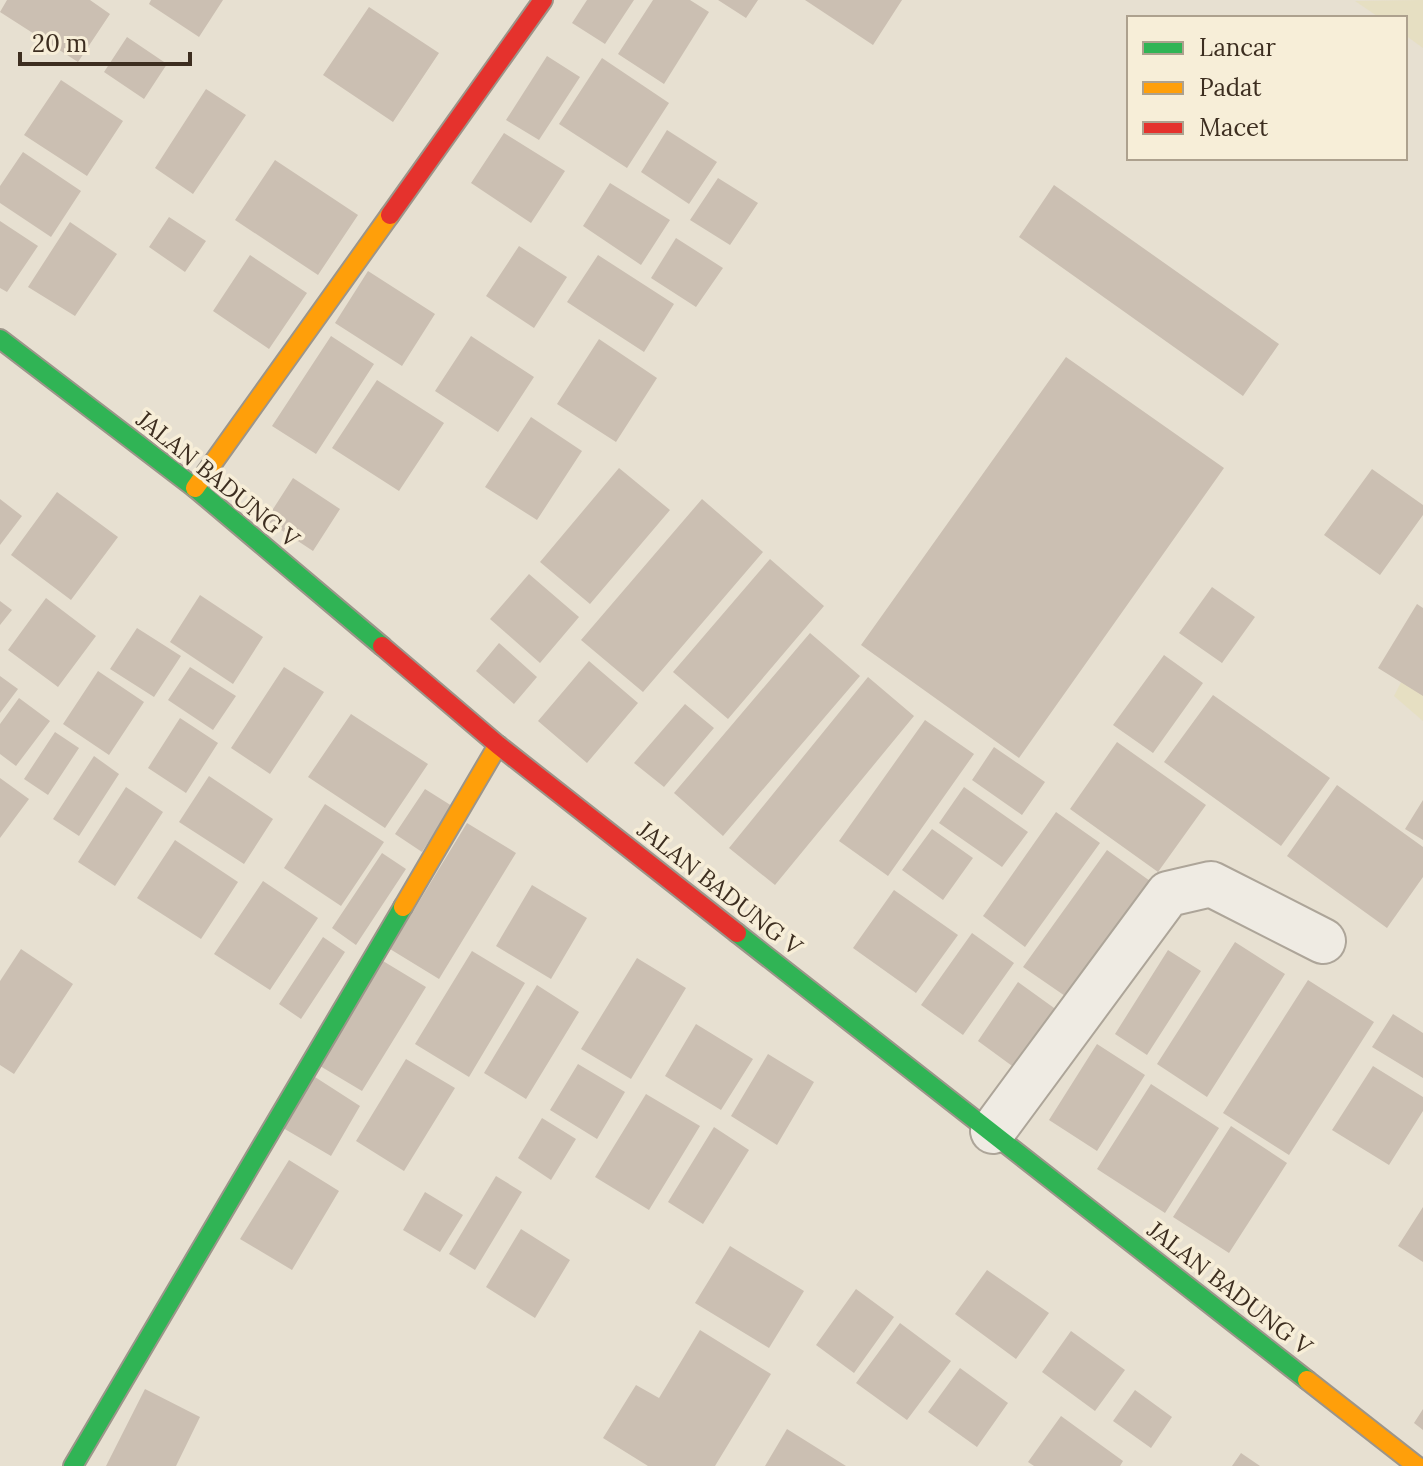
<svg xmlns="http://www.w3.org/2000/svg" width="1423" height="1466" viewBox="0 0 1423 1466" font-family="Lora,serif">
<rect width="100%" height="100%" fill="#e7e0d1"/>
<!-- farmland -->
<path fill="#e6dfc2" d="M1423,0V48L1405,35V18H1380L1355,1Z
M1423,639V721L1394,696Z"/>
<!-- building -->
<path fill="#cbbfb2" d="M7,0H90L110,14L78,62L0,12Z
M151,0H223L199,37L149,4Z
M587,0H634L605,44L572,23Z
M653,0H690L709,12L664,84L618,54Z
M718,0H758L746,18Z
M805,0H902L873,45Z
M369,7L439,53L393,122L323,75Z
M127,37L167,64L144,99L104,72Z
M547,56L580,77L539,140L506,120Z
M602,58L669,103L627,168L559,124Z
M61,80L123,121L87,176L24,135Z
M206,89L246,115L193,194L155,168Z
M667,130L717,162L689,204L641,172Z
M504,133L565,171L531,223L471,183Z
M23,152L81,191L51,237L0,203V186Z
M275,160L358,215L318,275L235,220Z
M718,178L758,203L730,245L690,220Z
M610,183L670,220L641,265L583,226Z
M1054,185L1279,344L1243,396L1019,237Z
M169,217L206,241L185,272L149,247Z
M0,221L38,246L7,292L0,288Z
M70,222L117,254L75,316L28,287Z
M676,238L723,268L696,307L651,278Z
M519,246L567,277L534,328L486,296Z
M250,255L307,293L269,349L213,311Z
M598,255L674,304L644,352L567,302Z
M368,271L435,314L402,366L335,323Z
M331,336L374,364L316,454L272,426Z
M471,336L534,377L498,432L435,391Z
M599,339L657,378L616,442L557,404Z
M1066,357L1224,468L1019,758L861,645Z
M377,380L444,423L399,491L332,448Z
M531,417L582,451L537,520L485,487Z
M619,468L670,510L590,604L540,562Z
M1372,469L1423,505V515L1380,575L1324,535Z
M293,478L340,509L313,551L266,520Z
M57,492L118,537L71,600L11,555Z
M0,499L22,516L0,545Z
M702,499L763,552L643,692L581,640Z
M770,559L824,606L728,719L673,672Z
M529,574L579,617L540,663L490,619Z
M1212,587L1255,617L1222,663L1179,633Z
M200,595L263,637L233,684L170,642Z
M46,598L96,636L58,687L8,650Z
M0,601L12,610L0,625Z
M1417,604L1423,608V696L1378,668Z
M137,628L181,656L154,697L110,669Z
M810,633L860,676L723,836L674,793Z
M499,643L537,677L514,704L476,671Z
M1164,655L1203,683L1153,753L1113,725Z
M589,661L638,703L587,763L538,721Z
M190,667L236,696L213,730L168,700Z
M284,667L324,692L270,774L231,748Z
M98,671L144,702L109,755L63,724Z
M0,676L18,689L0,713Z
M868,677L914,716L775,885L729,848Z
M1213,695L1330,778L1281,846L1164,762Z
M19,698L50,721L16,766L0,754V724Z
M685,704L714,728L664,787L634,763Z
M351,714L428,764L385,828L308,777Z
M180,718L218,743L186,793L148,768Z
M925,720L974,754L888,876L839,841Z
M55,732L79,748L48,795L24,779Z
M1117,742L1206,805L1158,872L1070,809Z
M994,747L1045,782L1022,815L972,780Z
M94,756L119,774L79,836L53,819Z
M209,776L273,819L244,864L179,822Z
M0,778L29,799L0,838Z
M1337,785L1423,847V877L1387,928L1287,856Z
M126,787L163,812L115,886L78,862Z
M964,787L1028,832L1002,867L939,823Z
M425,789L452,806L422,852L395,834Z
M1423,800V840L1405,829Z
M325,804L384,842L341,906L284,868Z
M1056,812L1100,843L1025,947L983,916Z
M467,823L516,853L439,979L390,949Z
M932,829L973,858L943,900L902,870Z
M175,840L238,882L201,939L137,898Z
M1107,850L1150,881L1068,998L1023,967Z
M382,853L406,869L356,945L332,928Z
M263,881L318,918L270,990L214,954Z
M532,885L587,918L551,979L496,946Z
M894,890L958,935L916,993L853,948Z
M972,933L1014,963L963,1035L921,1005Z
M323,937L345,952L301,1019L279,1004Z
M1235,942L1285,974L1207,1097L1157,1064Z
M21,949L73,984L14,1074L0,1065V981Z
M1168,950L1201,971L1147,1055L1115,1034Z
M472,951L525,983L469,1077L415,1044Z
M637,958L686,988L631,1079L581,1049Z
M383,961L426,987L362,1091L320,1066Z
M1308,980L1374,1022L1289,1155L1223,1113Z
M1018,982L1061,1013L1019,1071L978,1041Z
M537,985L579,1012L526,1099L484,1073Z
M1393,1014L1423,1033V1078L1372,1047Z
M696,1024L753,1059L721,1110L665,1076Z
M1097,1044L1145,1075L1097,1151L1049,1120Z
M768,1054L814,1082L777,1145L731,1116Z
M406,1059L455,1088L404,1171L356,1141Z
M578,1064L625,1092L597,1139L550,1110Z
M1373,1066L1423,1097V1111L1389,1165L1332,1130Z
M315,1077L360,1106L331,1156L283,1128Z
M1151,1084L1219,1128L1165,1213L1097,1169Z
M646,1094L700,1126L649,1210L595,1177Z
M542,1118L576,1139L551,1180L518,1158Z
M1231,1126L1287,1163L1229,1253L1173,1217Z
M714,1127L749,1150L703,1224L668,1202Z
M289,1160L339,1191L292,1270L240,1239Z
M496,1176L522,1192L475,1270L449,1254Z
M425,1192L463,1215L440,1252L403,1230Z
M1423,1207V1262L1398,1246Z
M521,1229L570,1260L535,1318L486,1287Z
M730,1246L804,1291L769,1348L695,1303Z
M987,1270L1049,1313L1016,1359L955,1314Z
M856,1289L894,1317L854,1373L816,1345Z
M900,1323L951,1361L907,1420L856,1383Z
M700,1330L771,1374L715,1466H648L603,1438L636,1385L659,1398Z
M1071,1331L1125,1370L1095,1411L1042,1372Z
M960,1368L1008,1403L977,1447L928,1412Z
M145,1389L200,1417L176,1466H106Z
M1135,1390L1172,1417L1151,1448L1113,1421Z
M1423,1409V1430L1414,1423Z
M1061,1416L1123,1461L1120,1466H1034L1028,1462Z
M787,1429L846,1466H765Z
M1241,1453L1260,1466H1232Z"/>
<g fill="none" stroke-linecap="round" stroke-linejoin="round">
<defs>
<path id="street" d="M993,1131L1168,894L1211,884L1323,941"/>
<path id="fast" d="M0,339L195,488L382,646
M737,933L1307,1380
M73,1466L403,907"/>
<path id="slow" d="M195,488L390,215
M403,907L498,745
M1307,1380L1417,1466"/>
<path id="jam" d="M390,215L543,0
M382,646L498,745L737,933"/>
</defs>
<!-- street casing -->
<use href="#street" stroke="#ada599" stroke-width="48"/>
<!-- fast casing -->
<use href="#fast" stroke="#9c958a" stroke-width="22"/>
<!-- slow casing -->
<use href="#slow" stroke="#9c958a" stroke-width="22"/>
<!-- jam casing -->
<use href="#jam" stroke="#9c958a" stroke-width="22"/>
<!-- street -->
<use href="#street" stroke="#efebe3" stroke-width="44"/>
<!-- fast -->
<use href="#fast" stroke="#30b455" stroke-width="18"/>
<!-- slow -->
<use href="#slow" stroke="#ff9f0a" stroke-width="18"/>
<!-- jam -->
<use href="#jam" stroke="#e5322d" stroke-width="18"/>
</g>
<g text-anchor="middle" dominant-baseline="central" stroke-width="7" stroke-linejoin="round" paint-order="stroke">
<!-- street labels -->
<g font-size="24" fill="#3d2e20" stroke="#f7eed8">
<text transform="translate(218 479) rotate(39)">JALAN BADUNG V</text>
<text transform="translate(720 888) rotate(38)">JALAN BADUNG V</text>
<text transform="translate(1230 1288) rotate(38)">JALAN BADUNG V</text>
</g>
</g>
<!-- legend -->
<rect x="1127" y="16" width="280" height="144" fill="#f7eed8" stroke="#ada18e" stroke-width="2"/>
<rect x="1143" y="42" width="40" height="12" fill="#30b455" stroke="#ada18e" stroke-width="2"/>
<text x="1199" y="56" font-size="24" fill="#3d2e20">Lancar</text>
<rect x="1143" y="82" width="40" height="12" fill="#ff9f0a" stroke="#ada18e" stroke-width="2"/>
<text x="1199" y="96" font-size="24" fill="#3d2e20">Padat</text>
<rect x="1143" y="122" width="40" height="12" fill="#e5322d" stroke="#ada18e" stroke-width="2"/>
<text x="1199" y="136" font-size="24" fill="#3d2e20">Macet</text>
<!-- scale -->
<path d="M20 52v12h170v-12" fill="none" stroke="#3d2e20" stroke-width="4"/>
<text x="32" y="52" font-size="24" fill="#3d2e20" stroke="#f7eed8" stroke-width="6" paint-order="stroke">20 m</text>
</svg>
